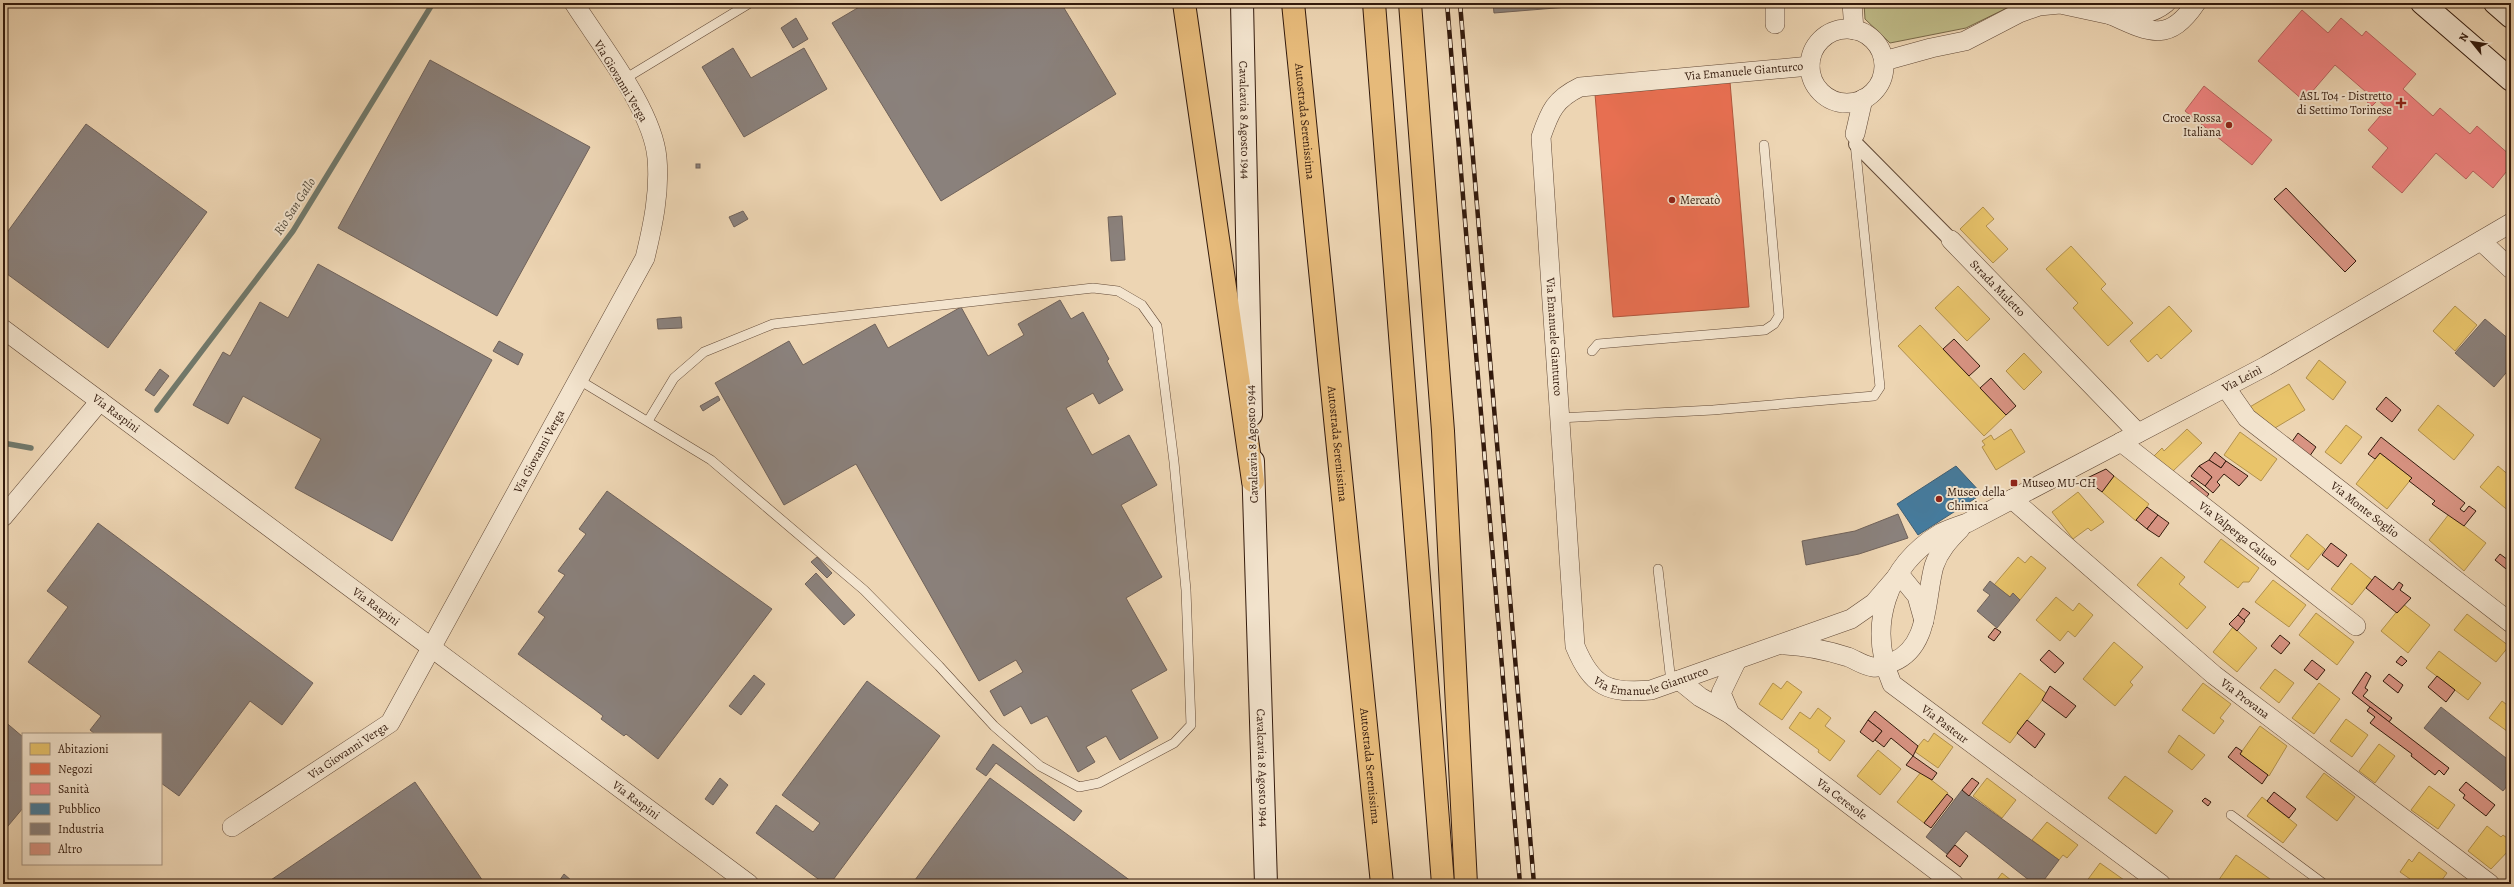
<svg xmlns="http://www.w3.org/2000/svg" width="2514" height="887" font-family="Alegreya,serif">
<rect width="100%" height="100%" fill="#edd5b3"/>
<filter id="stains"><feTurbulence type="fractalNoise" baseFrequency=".005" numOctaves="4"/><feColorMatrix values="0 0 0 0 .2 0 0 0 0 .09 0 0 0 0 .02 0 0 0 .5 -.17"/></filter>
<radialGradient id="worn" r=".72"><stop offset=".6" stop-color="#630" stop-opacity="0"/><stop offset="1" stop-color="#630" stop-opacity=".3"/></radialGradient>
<polygon fill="#bfbb88" stroke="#796a4a" points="1864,3 2146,3 2145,6 2011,6 1966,28 1890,43 1865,19"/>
<g fill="#e9c46a" stroke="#b2914e">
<polygon points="1983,207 1994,219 1986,226 2008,249 1993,263 1960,229"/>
<polygon points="2071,246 2106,284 2101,289 2133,323 2108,346 2073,308 2078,303 2046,269"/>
<polygon points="1958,286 1990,319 1967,341 1935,308"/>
<polygon points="2169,306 2192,331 2161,359 2157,354 2148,362 2130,341"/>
<polygon points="2455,306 2477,325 2455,351 2433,331"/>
<polygon points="1920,325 2006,415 1984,436 1898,346"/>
<polygon points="2024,353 2042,372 2024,390 2006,371"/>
<polygon points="2319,360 2346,382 2333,400 2306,378"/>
<polygon points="2289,384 2305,410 2270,431 2248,408"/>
<polygon points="2438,405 2474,435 2454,460 2418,430"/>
<polygon points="2346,425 2362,437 2341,464 2325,452"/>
<polygon points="2011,429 2025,452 1996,470 1982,447 1985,445 1982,441 1991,435 1994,440"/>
<polygon points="2187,429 2202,443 2171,473 2154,456 2162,448 2164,451"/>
<polygon points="2240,432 2277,459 2261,481 2224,455"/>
<polygon points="2380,453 2412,478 2387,509 2356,484"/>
<polygon points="2498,466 2511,477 2511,513 2480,487"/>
<polygon points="2114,476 2149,504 2136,521 2102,492"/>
<polygon points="2078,492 2104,522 2091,531 2088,528 2073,539 2052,512"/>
<polygon points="2449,514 2486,543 2464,571 2429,540"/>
<polygon points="2307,534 2325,549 2308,570 2290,556"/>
<polygon points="2221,539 2259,568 2249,582 2243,582 2238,588 2204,562"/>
<polygon points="2031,556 2046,568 2020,600 2013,593 2010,597 1994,585 2018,557 2025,563"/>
<polygon points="2161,557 2185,577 2179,584 2206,607 2187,629 2137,585"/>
<polygon points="2351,563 2372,580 2352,605 2331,589"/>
<polygon points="2273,580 2306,605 2289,627 2255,602"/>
<polygon points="2056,597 2073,611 2079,603 2093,615 2075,637 2068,631 2060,641 2036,620"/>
<polygon points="2403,604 2430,625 2408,653 2381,631"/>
<polygon points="2316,613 2354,642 2337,665 2299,635"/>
<polygon points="2467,614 2509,646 2496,662 2454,630"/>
<polygon points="2233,627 2257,648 2237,672 2213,652"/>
<polygon points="2114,642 2143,667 2130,682 2133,685 2115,706 2083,679"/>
<polygon points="2439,651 2481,683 2468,700 2426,668"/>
<polygon points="2275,669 2294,683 2279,703 2260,688"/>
<polygon points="2020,673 2047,694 2010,743 1982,723"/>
<polygon points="1787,681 1802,692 1782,720 1759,704 1773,683 1781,689"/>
<polygon points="2203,683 2231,704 2220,718 2224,721 2214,734 2182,710"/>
<polygon points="2319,683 2340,699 2314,734 2292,718"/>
<polygon points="2502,701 2511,708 2511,734 2489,718"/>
<polygon points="1818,708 1831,718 1825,726 1845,741 1830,761 1818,752 1819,750 1789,728 1800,712 1810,719"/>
<polygon points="2346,719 2368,735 2352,757 2330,741"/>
<polygon points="2260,726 2287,746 2269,776 2240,754"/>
<polygon points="1934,733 1953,747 1938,768 1914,751 1924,739 1928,742"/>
<polygon points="2179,735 2205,755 2192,770 2168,752"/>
<polygon points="2379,744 2395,756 2375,783 2359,771"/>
<polygon points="1878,750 1901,769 1880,795 1857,776"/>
<polygon points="1921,772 1948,793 1924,823 1897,802"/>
<polygon points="2324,773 2355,797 2337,821 2306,797"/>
<polygon points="2125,776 2173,811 2156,834 2108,798"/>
<polygon points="1987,778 2016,800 2002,818 1973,796"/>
<polygon points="2429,786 2455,805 2438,829 2411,810"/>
<polygon points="2262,797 2297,825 2283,843 2247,816"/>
<polygon points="2047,822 2078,845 2067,858 2063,855 2059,860 2032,840"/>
<polygon points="2487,826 2501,837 2503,835 2511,841 2511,848 2491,869 2468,851"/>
<polygon points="2419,852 2447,873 2439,884 2407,882 2410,879 2400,872 2409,859 2412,862"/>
<polygon points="2236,855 2277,884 2216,884"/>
<polygon points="2100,863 2124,880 2121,884 2089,884 2086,882"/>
<polygon points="2002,873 2016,884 1994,884"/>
</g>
<polygon fill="#e76f51" stroke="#b1563c" points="1730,82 1749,307 1613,317 1595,94"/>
<g fill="#f28482" stroke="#b9645f">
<polygon points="2302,10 2328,33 2341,18 2362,36 2366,31 2416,74 2403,89 2433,116 2440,108 2470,134 2477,126 2511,156 2511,166 2493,188 2473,171 2466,179 2436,153 2402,193 2372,167 2388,148 2368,130 2387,108 2378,100 2372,106 2361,97 2366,92 2335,65 2304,101 2258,61"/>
<polygon points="2204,86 2272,140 2252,165 2185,111"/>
</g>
<polygon fill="#457b9d" stroke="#405e72" points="1956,466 1982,494 1918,535 1897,504"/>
<g fill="#8a817c" stroke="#70625a">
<polygon points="866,3 1061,3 1116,94 941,201 832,23"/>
<polygon points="1493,3 1617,3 1494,13"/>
<polygon points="796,18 808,39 793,48 781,28"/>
<polygon points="733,48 751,78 804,48 827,89 744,137 702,67"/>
<polygon points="430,60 590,147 497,316 338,228"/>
<polygon points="86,124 207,212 108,348 3,271 3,238"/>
<rect x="696" y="164" width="4" height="4"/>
<polygon points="743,211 748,219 734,227 729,217"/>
<polygon points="1122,216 1125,260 1111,261 1108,217"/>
<polygon points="318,264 492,360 392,541 295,488 321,439 243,396 228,424 193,405 223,352 230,356 260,302 288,318"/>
<polygon points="1060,300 1071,319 1083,312 1109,359 1107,361 1123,390 1099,404 1093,393 1066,408 1092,455 1129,435 1157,485 1121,505 1162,577 1126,598 1167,670 1131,690 1158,738 1120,760 1106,736 1086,747 1095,762 1078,772 1047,716 1031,724 1021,706 1004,716 990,691 1023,672 1016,660 979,681 856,464 784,505 715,383 789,341 803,365 875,324 888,348 961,307 988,356 1024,335 1018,324"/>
<polygon points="681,317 682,328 658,329 657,319"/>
<polygon points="2485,319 2511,341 2511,367 2494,387 2455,353"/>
<polygon points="499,341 523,354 518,365 493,351"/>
<polygon points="160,369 169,376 154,396 145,390"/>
<polygon points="718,396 720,400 703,411 700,406"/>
<polygon points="607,491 772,609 658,759 626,734 624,736 601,719 603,716 594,709 518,654 545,617 538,612 565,575 558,571 586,534 579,529"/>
<polygon points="1898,514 1908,538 1859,554 1806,565 1802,541 1855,531"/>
<polygon points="98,523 313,683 282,725 250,701 179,796 161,783 161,734 95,734 90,730 101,716 28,662 68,607 47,591"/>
<polygon points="817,557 832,573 827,578 811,562"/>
<polygon points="816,573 855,615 844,625 805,584"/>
<polygon points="1990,581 2010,597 2013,593 2020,600 1997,628 1977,611 1990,595 1983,590"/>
<polygon points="754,675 765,684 741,715 729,706"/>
<polygon points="867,681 940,736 830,884 825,884 756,833 776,805 813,832 820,823 782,795"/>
<polygon points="2441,707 2511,762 2511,781 2503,791 2424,728"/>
<polygon points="3,720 23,737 23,808 3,832"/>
<polygon points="993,744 1082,811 1074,821 996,763 986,776 976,769"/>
<polygon points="720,778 728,785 713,805 705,799"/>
<polygon points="990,778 1135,884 912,884"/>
<polygon points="415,782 485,884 265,884"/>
<polygon points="1962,790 2059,860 2041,884 2034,884 1966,831 1947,854 1926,837"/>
<polygon points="564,874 572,881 570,884 557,884"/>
</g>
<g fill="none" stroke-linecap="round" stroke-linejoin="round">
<g stroke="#70796c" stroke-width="5.5">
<polyline points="157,410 293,231 433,3"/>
<polyline points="3,443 31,448"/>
</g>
</g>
<g fill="#d89382" stroke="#331a0c">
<polygon points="2286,188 2356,261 2345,272 2274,199"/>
<polygon points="1954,339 1980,366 1969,376 1943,349"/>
<polygon points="1991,378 2016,406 2006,415 1980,388"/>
<polygon points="2386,397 2401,410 2392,422 2376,409"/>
<polygon points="2298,433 2316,447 2307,460 2289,446"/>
<polygon points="2381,437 2465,503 2460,509 2464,512 2469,506 2476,511 2464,526 2432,504 2435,501 2409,481 2412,478 2380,453 2375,459 2368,454"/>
<polygon points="2215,452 2226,461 2221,468 2209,460"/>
<polygon points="2209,460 2221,468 2226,461 2248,476 2239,486 2224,474 2217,482 2220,485 2213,493 2205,486 2212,477 2199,466"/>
<polygon points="2199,466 2212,477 2205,486 2191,476"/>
<polygon points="2106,469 2114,476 2102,492 2085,479"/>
<polygon points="2192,480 2209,494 2204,500 2186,487"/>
<polygon points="2147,507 2158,515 2147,529 2136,520"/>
<polygon points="2158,515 2169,523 2159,537 2147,529"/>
<polygon points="2331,543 2347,555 2338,567 2322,555"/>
<polygon points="2500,554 2508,560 2511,557 2511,573 2495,560"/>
<polygon points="2375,576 2393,590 2399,582 2403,585 2400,590 2411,598 2397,613 2366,588"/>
<polygon points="2243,608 2250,613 2244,620 2238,615"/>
<polygon points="2238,615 2245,621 2237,631 2229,624"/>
<polygon points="1995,628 2001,632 1994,641 1988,637"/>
<polygon points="2280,635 2290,643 2281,654 2271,646"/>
<polygon points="2049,650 2064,663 2055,673 2040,660"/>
<polygon points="2401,656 2407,661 2402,666 2396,662"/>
<polygon points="2312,660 2325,670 2317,680 2304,670"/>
<polygon points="2366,672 2371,676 2365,688 2368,690 2363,696 2392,718 2389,722 2352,693"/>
<polygon points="2389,674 2403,685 2398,693 2383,681"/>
<polygon points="2437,676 2455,690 2446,702 2428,687"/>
<polygon points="2050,686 2076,706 2066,718 2042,700"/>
<polygon points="2370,707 2449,768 2444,775 2439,770 2435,775 2411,756 2412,754 2370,723 2375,717 2367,711"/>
<polygon points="1875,711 1918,746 1913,756 1891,738 1884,747 1875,740 1882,731 1868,720"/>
<polygon points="1868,720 1882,731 1873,742 1860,732"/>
<polygon points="2027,720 2045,734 2035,748 2017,733"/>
<polygon points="2236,747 2242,751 2240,754 2268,775 2262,784 2228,757"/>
<polygon points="1913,756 1937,773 1932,780 1906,765"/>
<polygon points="1972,778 1979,783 1969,796 1962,790"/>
<polygon points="2466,782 2495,805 2486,816 2463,798 2465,795 2459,790"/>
<polygon points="2274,792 2296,809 2289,818 2267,801"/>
<polygon points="1947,794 1953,799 1931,828 1924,823"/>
<polygon points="2205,798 2211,802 2208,806 2202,801"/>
<polygon points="1955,845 1968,856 1960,867 1946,856"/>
</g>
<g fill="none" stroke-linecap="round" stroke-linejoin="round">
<g stroke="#624936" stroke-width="10">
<g id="service">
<polyline points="623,80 750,3"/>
<polyline points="1592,351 1598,344 1765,330 1774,324 1779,316 1764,145"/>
<polyline points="579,380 711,460 864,590 939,666 994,726 1040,766 1079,787 1099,783 1174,743 1191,725 1186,590 1174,462 1157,326 1142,305 1118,291 1093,288 773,324 704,352 674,378 648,421"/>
<polyline points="1559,418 1713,410 1874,396 1880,387 1855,143"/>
<polyline points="1658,569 1671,682"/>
<polyline points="2231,815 2324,884"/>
</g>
</g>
<g stroke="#624936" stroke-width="16">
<polyline id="pedestrian" points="1856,144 1951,240"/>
</g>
<g stroke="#624936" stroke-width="20">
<g id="minor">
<polyline points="1852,3 1854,30"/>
<path d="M2166 3C2149 17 2132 15 2111 15 2150 33 2169 43 2196 3"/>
<polyline points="1775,24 1775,3"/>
<circle cx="1847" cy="66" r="37"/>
<polyline points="1884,61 1931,48 1965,41 2019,13 2039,6 2060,4 2111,15"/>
<path id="s1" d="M1810 66 1580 87C1555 99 1550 111 1541 137L1575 646C1592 687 1608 694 1651 690L1851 619 1874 603 1899 574 1917 596 1924 621"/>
<polyline points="1855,134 1863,99"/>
<path id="s2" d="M1951 240 2138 433"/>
<polyline points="2481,241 2511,269"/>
<path id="s3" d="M3 329 749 884"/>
<path id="s4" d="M2226 388 2247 418 2511 623"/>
<path id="s5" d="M2121 442 2356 626"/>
<path id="s6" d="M2012 499 2214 675 2490 884"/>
<polyline points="3,517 100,401"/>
<path d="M1785 645C1808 646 1826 650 1848 657 1856 660 1864 666 1873 667 1880 668 1887 665 1893 662 1930 647 1925 598 1934 566 1939 551 1949 540 1960 529"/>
<path id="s7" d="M1679 680 1700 697 1730 714 1954 884"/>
<polyline points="1730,714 1721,693 1737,660"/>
<path id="s8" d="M232 827 390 723 645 258C653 225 660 192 657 158 653 110 600 44 574 3"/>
<path id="s9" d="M2161 884 1892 684C1867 626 1886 566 1941 533 1949 529 1958 526 1967 523L2266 366 2511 223"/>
</g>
</g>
<g stroke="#331a0c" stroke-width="24">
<g id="secondary">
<path id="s10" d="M1242 3 1251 415"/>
<polyline points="2422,3 2511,80"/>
<polyline points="2495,3 2511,17"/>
<path id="s11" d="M1253 461 1266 884"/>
</g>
</g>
<g stroke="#331a0c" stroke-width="24">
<g id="motorway">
<polyline points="1184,3 1253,481"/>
<path id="s12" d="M1293 3 1382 884"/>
<polyline points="1374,3 1443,884"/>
<polyline points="1410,3 1443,431 1466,884"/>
</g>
</g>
<use href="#service" stroke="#f3e4ce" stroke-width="9"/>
<use href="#pedestrian" stroke="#f3e4ce" stroke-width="14"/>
<use href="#minor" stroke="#f3e4ce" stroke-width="19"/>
<use href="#secondary" stroke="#f3e4ce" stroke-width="22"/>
<use href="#motorway" stroke="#e6ba7a" stroke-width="22"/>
<g stroke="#331a0c" stroke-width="4.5">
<g id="rail">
<polyline points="1447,3 1520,884"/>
<polyline points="1460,3 1534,884"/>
</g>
</g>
<use href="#rail" stroke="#f3e4ce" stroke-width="3" stroke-dasharray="9" stroke-linecap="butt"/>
</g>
<g fill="#8f2418" stroke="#f3e4ce" stroke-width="1.5">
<path d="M2399 97h4v4h4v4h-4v4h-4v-4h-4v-4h4z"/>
<circle cx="2229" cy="125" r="4"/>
<circle cx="1672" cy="200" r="4"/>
<rect x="2010" y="479" width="8" height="8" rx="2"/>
<circle cx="1939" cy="499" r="4"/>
</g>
<g text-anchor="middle" stroke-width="4" stroke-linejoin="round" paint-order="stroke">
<g font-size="12" fill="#331a0c" stroke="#f3e4ce">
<text transform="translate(1744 71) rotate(-5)" y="4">Via Emanuele Gianturco</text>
<text transform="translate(621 81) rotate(59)" y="4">Via Giovanni Verga</text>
<text dy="4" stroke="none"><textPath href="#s10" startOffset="117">Cavalcavia 8 Agosto 1944</textPath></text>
<text dy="4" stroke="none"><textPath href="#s12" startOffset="119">Autostrada Serenissima</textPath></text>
<text dy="4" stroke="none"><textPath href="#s2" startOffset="67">Strada Muletto</textPath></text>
<text dy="4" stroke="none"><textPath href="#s1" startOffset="497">Via Emanuele Gianturco</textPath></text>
<text dy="4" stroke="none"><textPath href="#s9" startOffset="848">Via Leinì</textPath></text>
<text dy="4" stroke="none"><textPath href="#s3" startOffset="141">Via Raspini</textPath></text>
<text transform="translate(1252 444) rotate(-92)" y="4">Cavalcavia 8 Agosto 1944</text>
<text dy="4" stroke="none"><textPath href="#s12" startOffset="443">Autostrada Serenissima</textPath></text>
<text dy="4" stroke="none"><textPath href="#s8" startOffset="499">Via Giovanni Verga</textPath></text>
<text dy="4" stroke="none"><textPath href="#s4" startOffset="186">Via Monte Soglio</textPath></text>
<text dy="4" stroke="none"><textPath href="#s5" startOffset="149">Via Valperga Caluso</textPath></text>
<text dy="4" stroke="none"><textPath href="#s3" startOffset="465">Via Raspini</textPath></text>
<text dy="4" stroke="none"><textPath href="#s1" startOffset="905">Via Emanuele Gianturco</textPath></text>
<text dy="4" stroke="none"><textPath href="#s6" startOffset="307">Via Provana</textPath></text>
<text transform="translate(1945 724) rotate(37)" y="4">Via Pasteur</text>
<text dy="4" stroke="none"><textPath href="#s8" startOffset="139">Via Giovanni Verga</textPath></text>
<text dy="4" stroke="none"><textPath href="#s12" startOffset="767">Autostrada Serenissima</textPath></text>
<text dy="4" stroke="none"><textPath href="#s11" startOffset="307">Cavalcavia 8 Agosto 1944</textPath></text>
<text dy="4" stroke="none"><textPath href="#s7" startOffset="202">Via Ceresole</textPath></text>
<text dy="4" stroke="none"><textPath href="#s3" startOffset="789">Via Raspini</textPath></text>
</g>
<g font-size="12" fill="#331a0c" stroke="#f3e4ce" text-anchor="start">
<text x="2392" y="100" text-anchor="end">ASL To4 - Distretto<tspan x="2392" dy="14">di Settimo Torinese</tspan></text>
<text x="2221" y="122" text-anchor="end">Croce Rossa<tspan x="2221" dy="14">Italiana</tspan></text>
<text x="1680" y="204">Mercatò</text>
<text x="2022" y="487">Museo MU-CH</text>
<text x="1947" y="496">Museo della<tspan x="1947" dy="14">Chimica</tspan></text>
</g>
<g font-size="13" font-style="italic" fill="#524a3c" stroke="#f3e4ce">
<text transform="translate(294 206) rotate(-57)" y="5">Rio San Gallo</text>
</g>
</g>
<rect width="2514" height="887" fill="none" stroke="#edd5b3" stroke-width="16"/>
<rect x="4" y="4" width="2506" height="879" fill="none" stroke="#331a0c" stroke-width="2"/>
<rect x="8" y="8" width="2498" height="871" fill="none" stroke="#331a0c"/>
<rect x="22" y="733" width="140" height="132" fill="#f3e4ce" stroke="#a69380"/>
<rect x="30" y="743" width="20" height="12" fill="#e9c46a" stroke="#a69380"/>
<text x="58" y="753" font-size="12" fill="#331a0c">Abitazioni</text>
<rect x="30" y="763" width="20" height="12" fill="#e76f51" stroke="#a69380"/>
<text x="58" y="773" font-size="12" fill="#331a0c">Negozi</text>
<rect x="30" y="783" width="20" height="12" fill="#f28482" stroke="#a69380"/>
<text x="58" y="793" font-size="12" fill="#331a0c">Sanità</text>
<rect x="30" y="803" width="20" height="12" fill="#457b9d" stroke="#a69380"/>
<text x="58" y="813" font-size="12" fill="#331a0c">Pubblico</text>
<rect x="30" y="823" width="20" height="12" fill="#8a817c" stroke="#a69380"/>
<text x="58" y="833" font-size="12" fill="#331a0c">Industria</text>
<rect x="30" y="843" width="20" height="12" fill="#d89382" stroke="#a69380"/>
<text x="58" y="853" font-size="12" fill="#331a0c">Altro</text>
<g transform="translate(2472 42) rotate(300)" stroke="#f3e4ce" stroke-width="3" paint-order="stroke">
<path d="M0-3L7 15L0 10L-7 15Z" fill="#331a0c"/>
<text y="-6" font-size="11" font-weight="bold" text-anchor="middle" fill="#331a0c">N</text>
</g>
<rect width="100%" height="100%" filter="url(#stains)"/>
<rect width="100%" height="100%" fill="url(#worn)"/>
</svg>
